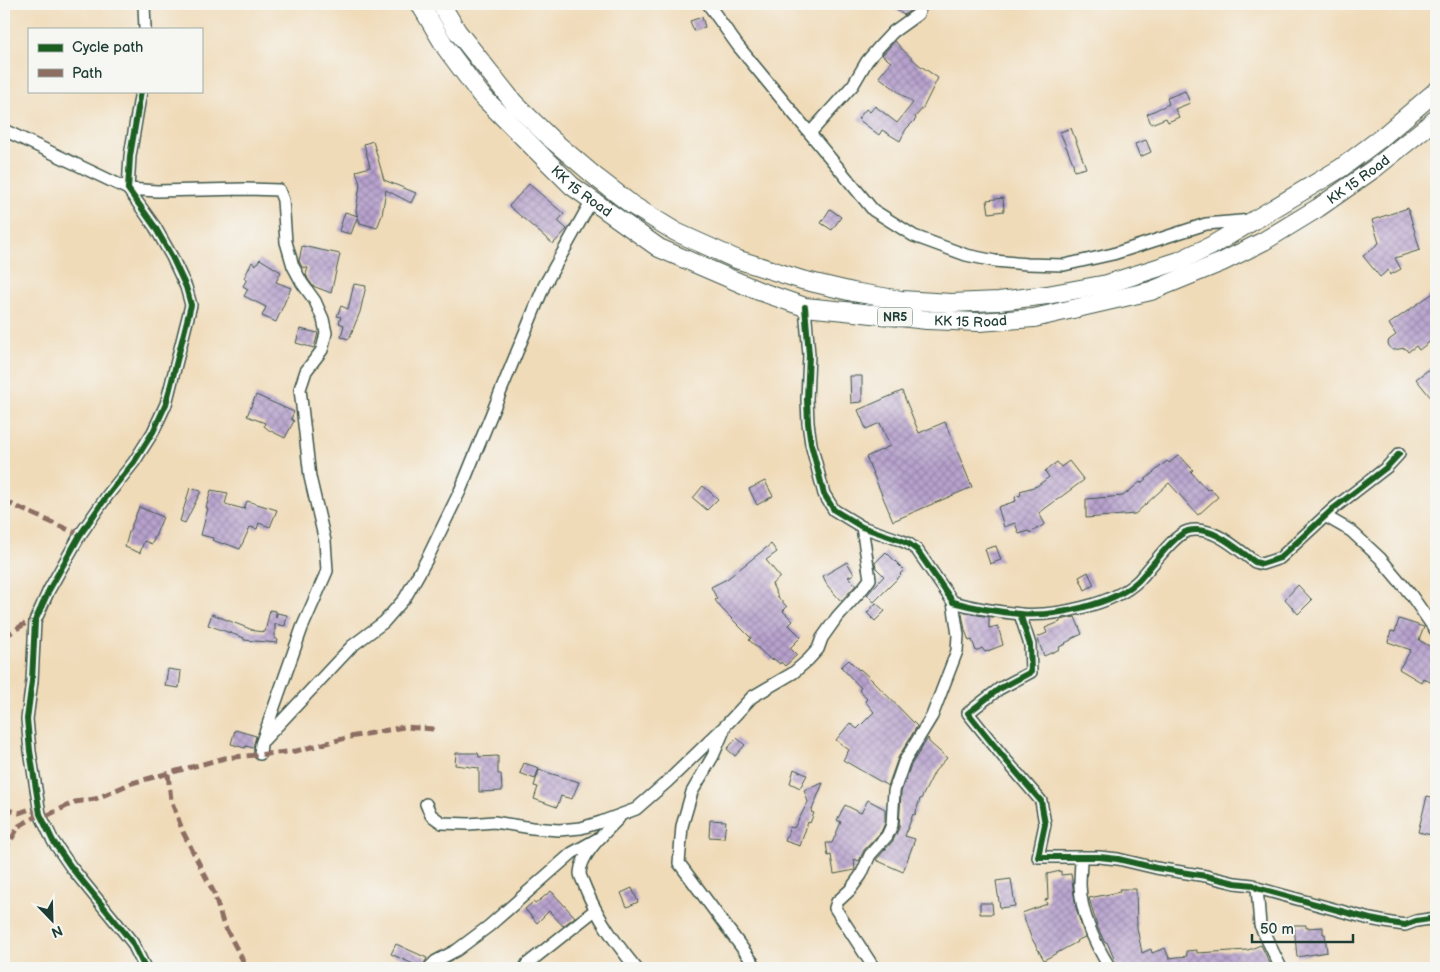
<svg xmlns="http://www.w3.org/2000/svg" width="1440" height="972" font-family="'Balsamiq Sans',sans-serif">
<defs>
<pattern id="building-cross-hatch" width="8" height="8" patternUnits="userSpaceOnUse" patternTransform="scale(1.25)"><rect width="8" height="8" fill="#b7a1cd"/><path d="M0 0l8 8M0 8l8-8" fill="none" stroke="#9484a7"/></pattern>
</defs>
<rect width="100%" height="100%" fill="#f6f6f2"/>
<filter id="ink" filterUnits="userSpaceOnUse"><feTurbulence type="fractalNoise" baseFrequency=".02" numOctaves="2"/><feDisplacementMap in="SourceGraphic" scale="10" xChannelSelector="R" yChannelSelector="G"/><feConvolveMatrix kernelMatrix="1 2 1 2 8 2 1 2 1" color-interpolation-filters="sRGB"/></filter>
<filter id="wash" filterUnits="userSpaceOnUse"><feTurbulence type="fractalNoise" baseFrequency=".0096" numOctaves="4" result="noise"/><feDisplacementMap in="SourceGraphic" scale="20" xChannelSelector="R" yChannelSelector="G"/><feGaussianBlur stdDeviation="1.12" result="paint"/><feColorMatrix in="noise" values="0 0 0 0 0 0 0 0 0 0 0 0 0 0 0 0 0 1.4 0 .05"/><feComposite in="paint" operator="in"/></filter>
<g filter="url(#wash)">
<rect width="100%" height="100%" fill="#f0dbb9"/>
<g id="blocks">
<g fill="url(#building-cross-hatch)">
<polygon points="887,4 914,4 912,9 904,15"/>
<polygon points="702,17 705,27 694,31 690,21"/>
<polygon points="895,41 902,49 918,64 938,78 923,108 915,117 916,119 906,129 900,141 882,130 879,135 858,119 866,109 870,112 875,106 897,123 913,103 879,77 891,62 882,55"/>
<polygon points="1185,91 1190,103 1175,109 1179,117 1168,122 1166,118 1151,124 1147,114 1169,104 1167,98"/>
<polygon points="1071,128 1086,168 1074,171 1073,163 1060,132"/>
<polygon points="1146,140 1151,152 1140,157 1135,144"/>
<polygon points="373,141 384,180 416,193 411,203 386,190 382,215 377,228 360,223 356,211 360,184 356,171 370,167 364,144"/>
<polygon points="529,184 564,214 558,221 567,229 553,244 509,206"/>
<polygon points="1003,198 1004,211 989,213 987,200"/>
<polygon points="1408,208 1420,250 1395,258 1401,269 1390,275 1388,270 1380,277 1363,256 1379,243 1372,220"/>
<polygon points="830,209 841,217 832,230 821,223"/>
<polygon points="345,212 358,216 351,234 339,231"/>
<polygon points="302,246 340,254 331,293 313,286 308,279 306,274 308,268 302,267 299,261"/>
<polygon points="260,259 281,272 276,282 291,288 276,322 262,316 266,307 244,296 248,289 243,286 247,279 244,278 252,262 256,265"/>
<polygon points="354,284 366,286 360,312 349,339 341,337 344,325 339,323 341,317 337,316 341,306 348,309"/>
<polygon points="1436,291 1436,337 1419,350 1416,346 1408,352 1405,348 1393,350 1390,348 1388,343 1389,340 1396,335 1389,324"/>
<polygon points="300,329 318,333 314,348 296,343"/>
<polygon points="1436,364 1436,404 1416,379"/>
<polygon points="850,376 862,376 862,402 851,403"/>
<polygon points="902,391 919,433 945,422 972,487 893,521 866,457 890,446 880,423 866,429 858,410"/>
<polygon points="256,395 294,412 291,419 294,421 285,438 269,430 264,426 265,423 247,416"/>
<polygon points="1179,455 1193,470 1191,472 1207,490 1210,488 1218,497 1198,515 1169,483 1135,514 1086,518 1086,499 1123,496 1140,482 1141,483 1167,461 1169,463"/>
<polygon points="1069,461 1084,480 1039,513 1045,524 1030,533 1029,531 1019,534 1015,523 1004,527 998,507 1016,501 1015,497 1021,495 1020,491 1037,486 1049,477 1045,471 1057,462 1061,467"/>
<polygon points="765,481 773,496 757,505 749,489"/>
<polygon points="703,486 718,499 707,510 693,498"/>
<polygon points="190,488 201,491 185,523 180,521"/>
<polygon points="211,490 228,493 225,504 244,509 247,501 277,510 270,527 259,523 257,529 250,527 240,549 224,543 223,544 212,540 213,538 201,535 208,508 206,508"/>
<polygon points="139,507 163,517 152,544 144,541 140,553 125,547 129,532"/>
<polygon points="771,544 777,552 766,560 780,577 772,584 778,597 787,607 783,611 793,621 789,625 801,637 790,648 797,655 785,666 781,662 780,664 774,659 771,660 749,640 751,638 721,608 715,600 717,599 711,587 727,579"/>
<polygon points="996,546 1001,560 990,564 985,549"/>
<polygon points="886,552 904,570 900,574 901,575 874,602 867,595 884,576 876,568 875,563"/>
<polygon points="847,562 854,574 848,577 856,585 841,601 827,585 823,576"/>
<polygon points="1088,572 1094,585 1085,590 1079,577"/>
<polygon points="1298,585 1312,600 1298,614 1285,599"/>
<polygon points="876,603 885,611 875,621 867,613"/>
<polygon points="270,610 276,611 276,618 277,613 287,615 285,626 275,624 275,638 278,640 277,643 244,640 244,638 208,625 212,614 255,631 265,632"/>
<polygon points="966,613 989,617 989,628 998,626 1003,645 985,652 982,648 976,651 972,640 969,641 965,630 962,614"/>
<polygon points="1075,617 1082,634 1071,639 1071,640 1065,643 1066,644 1059,647 1060,649 1044,656 1037,637 1047,633 1045,628 1060,622 1060,620"/>
<polygon points="1399,619 1424,627 1419,640 1436,650 1436,676 1432,683 1423,678 1421,682 1399,669 1411,650 1388,642 1391,631 1395,632"/>
<polygon points="849,660 859,670 860,669 870,678 917,726 898,758 888,786 843,760 849,750 836,740 850,723 857,729 874,712 865,701 867,699 859,690 861,688 841,667"/>
<polygon points="168,669 181,671 179,688 165,686"/>
<polygon points="235,730 256,736 253,748 246,746 245,748 231,744"/>
<polygon points="737,738 745,745 735,756 727,749"/>
<polygon points="928,738 929,742 947,758 935,771 921,799 920,799 915,815 913,814 905,836 915,839 903,872 876,860 893,841 899,828 901,792 911,765"/>
<polygon points="456,753 478,753 479,757 498,756 498,774 501,774 502,791 479,792 479,768 455,765"/>
<polygon points="524,763 539,768 535,779 520,773"/>
<polygon points="794,769 807,775 800,788 790,783"/>
<polygon points="539,770 579,782 572,799 561,796 557,807 534,799 538,787 534,786"/>
<polygon points="823,783 811,812 814,813 810,823 808,822 800,846 785,841 790,827 794,828 808,802 804,790"/>
<polygon points="1427,796 1436,798 1436,836 1418,832"/>
<polygon points="868,800 885,809 885,823 881,832 864,850 859,861 854,859 855,870 834,874 831,855 828,856 826,843 832,843 841,822 837,820 845,805 861,813"/>
<polygon points="710,820 726,821 724,838 709,837"/>
<polygon points="1061,871 1061,875 1071,874 1076,908 1085,937 1076,941 1077,942 1044,960 1031,937 1022,913 1047,904 1045,900 1048,899 1047,874"/>
<polygon points="1011,879 1015,906 1000,908 996,881"/>
<polygon points="632,888 638,902 627,907 621,893"/>
<polygon points="1119,889 1136,889 1137,928 1142,953 1151,949 1152,953 1165,948 1169,958 1187,956 1186,951 1197,950 1197,953 1248,950 1261,945 1272,968 1118,968 1107,942 1105,943 1097,926 1089,898 1120,892"/>
<polygon points="551,891 575,917 563,926 549,911 537,923 525,909 533,902 535,904"/>
<polygon points="980,903 992,903 993,914 980,914"/>
<polygon points="1294,925 1306,925 1306,928 1323,927 1323,934 1325,934 1327,952 1297,957"/>
<polygon points="396,944 427,958 422,968 391,954"/>
</g>
</g>
</g>
<g filter="url(#ink)">
<use href="#blocks" fill-opacity="0" stroke="#3e5548" stroke-width="1"/>
<g fill="none" stroke-linecap="round" stroke-linejoin="round">
<g stroke="#3e5548" stroke-width="14">
<g id="minor">
<polyline points="144,4 145,29"/>
<polyline points="708,4 738,46 873,210 914,236 966,255 995,261 1027,264 1064,265 1113,254 1206,224 1252,220"/>
<polyline points="141,91 130,156 128,189 155,227 172,257 186,287 191,305 166,404 153,432 134,462 107,496 80,535 49,590 35,621 32,681 27,719 30,751 40,814 53,841 71,867 132,942 145,968"/>
<polyline points="4,130 128,189 157,191 245,189 279,190 283,200 286,242 293,266 302,283 315,301 323,319 326,333 322,350 306,371 300,389 310,477 325,541 327,571 302,628 261,744 260,754"/>
<polyline points="810,133 853,85 867,61 879,47 893,32 918,14 922,4"/>
<path d="M805 307 809 355 807 399 808 423 811 444 824 494 834 510 862 527 900 540 909 544 917 550 953 602C971 607 1000 612 1020 614 1053 617 1113 605 1138 581 1150 569 1173 535 1188 531 1213 525 1237 549 1255 562L1262 564 1280 558 1334 508 1387 467 1399 454"/>
<polyline points="1325,516 1351,531 1380,558 1411,595 1436,631"/>
<polyline points="1020,614 1030,645 1031,672 999,689 968,713 1005,759 1041,801 1045,824 1038,857 1099,857 1118,859 1156,868 1206,876 1235,883 1253,885 1257,888 1370,919 1391,923 1405,925 1416,921 1436,918"/>
<polyline points="724,730 713,756 692,792 682,826 679,863 757,968"/>
<polyline points="264,740 352,646 384,622 405,598 427,559 460,491 544,286 592,200"/>
<polyline points="426,804 431,815 442,823 469,824 494,822 532,828 559,830 581,828 601,822 636,809 668,781 726,725 752,697 793,673 808,660 818,649 822,638 837,617 864,587 870,579 862,527"/>
<path d="M619 818C607 831 581 853 580 873 580 877 584 883 585 887 598 919 615 942 636 968"/>
<path d="M1081 857C1081 866 1080 876 1080 885 1081 914 1095 944 1110 968"/>
<polyline points="1257,888 1260,925 1281,968"/>
<polyline points="429,968 436,961 457,950 489,926 572,853 601,837"/>
<polyline points="525,968 527,964 595,910"/>
<polyline points="874,968 835,908 837,902 850,890 861,875 870,855 887,836 892,825 894,791 904,762 932,716 957,651 958,635 953,602"/>
</g>
</g>
<g stroke="#3e5548" stroke-width="20">
<g id="trunk">
<path id="s1" d="M420 4 446 48 481 95 572 186 659 248 759 291 805 307 845 311 927 320 979 322 1034 318 1151 291 1222 262 1264 241 1318 208 1375 168 1436 119"/>
<polyline points="441,4 457,31 514,103 550,138 597,178 632,205 676,232 736,259 802,280 853,292 901,300 951,303 999,301 1047,295 1107,284 1179,261 1211,246 1341,168 1381,138 1436,91"/>
</g>
</g>
<use href="#minor" stroke="#fff" stroke-width="11"/>
<use href="#trunk" stroke="#fff" stroke-width="18"/>
<g stroke="#8d6e63" stroke-width="5" stroke-dasharray="10 5" stroke-linecap="butt">
<polyline points="4,501 80,535"/>
<polyline points="4,637 26,623 35,621"/>
<polyline points="168,774 171,800 183,832 214,893 223,923 247,968"/>
<polyline points="4,809 19,813 30,809 40,814 48,815 75,802 95,799 132,783 225,758 296,751 350,737 404,727 433,729 437,731"/>
<polyline points="4,852 19,826 40,814"/>
</g>
<g stroke="#f6f6f2" stroke-width="9">
<g id="cycleway">
<polyline points="141,91 130,156 128,189 155,227 172,257 186,287 191,305 166,404 153,432 134,462 107,496 80,535 49,590 35,621 32,681 27,719 30,751 40,814 53,841 71,867 132,942 145,968"/>
<path d="M805 307 809 355 807 399 808 423 811 444 824 494 834 510 862 527 900 540 909 544 917 550 953 602C971 607 1000 612 1020 614 1053 617 1113 605 1138 581 1150 569 1173 535 1188 531 1213 525 1237 549 1255 562L1262 564 1280 558 1334 508 1387 467 1399 454"/>
<polyline points="1020,614 1030,645 1031,672 999,689 968,713 1005,759 1041,801 1045,824 1038,857 1099,857 1118,859 1156,868 1206,876 1235,883 1253,885 1257,888 1370,919 1391,923 1405,925 1416,921 1436,918"/>
</g>
</g>
<use href="#cycleway" stroke="#1b5e20" stroke-width="6"/>
</g>
</g>
<g text-anchor="middle" stroke-width="4" stroke-linejoin="round" paint-order="stroke">
<rect fill="#f6f6f2" stroke="#60746d" stroke-width="1" x="877.5" y="307.5" width="35" height="19" rx="4"/>
<g font-size="12" font-weight="bold" fill="#1f3d34">
<text x="895" y="321">NR5</text>
</g>
<g font-size="14" fill="#1f3d34" stroke="#f6f6f2">
<text dy="5" stroke="none"><textPath href="#s1" startOffset="1089">KK 15 Road</textPath></text>
<text dy="5" stroke="none"><textPath href="#s1" startOffset="249">KK 15 Road</textPath></text>
<text dy="5" stroke="none"><textPath href="#s1" startOffset="669">KK 15 Road</textPath></text>
</g>
</g>
<rect width="1440" height="972" fill="none" stroke="#f6f6f2" stroke-width="20"/>
<rect x="28" y="28" width="175" height="65" fill="#f6f6f2" stroke="#a0aca6"/>
<rect x="38" y="44" width="25" height="8" fill="#1b5e20" stroke="#a0aca6"/>
<text x="72" y="52" font-size="15" fill="#1f3d34">Cycle path</text>
<rect x="38" y="69" width="25" height="8" fill="#8d6e63" stroke="#a0aca6"/>
<text x="72" y="78" font-size="15" fill="#1f3d34">Path</text>
<g transform="translate(52 920) rotate(157)" stroke="#f6f6f2" stroke-width="4" paint-order="stroke">
<path d="M0-4L9 19L0 12L-9 19Z" fill="#1f3d34"/>
<text y="-8" font-size="14" font-weight="bold" text-anchor="middle" fill="#1f3d34">N</text>
</g>
<path d="M1252 934v8h101v-8" fill="none" stroke="#1f3d34" stroke-width="2.5"/>
<text x="1260" y="934" font-size="15" fill="#1f3d34" stroke="#f6f6f2" stroke-width="4" paint-order="stroke">50 m</text>
</svg>
